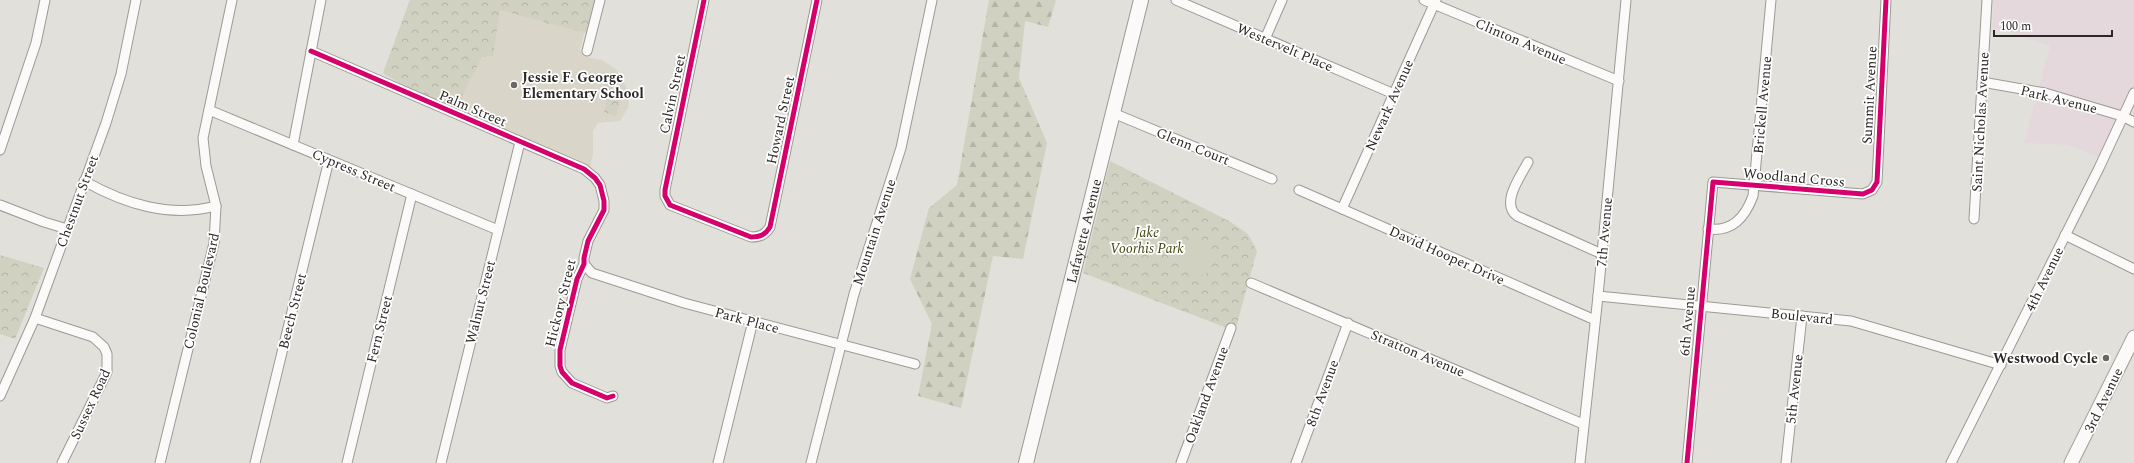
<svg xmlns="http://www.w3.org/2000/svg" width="2134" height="463" font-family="Spectral,serif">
<defs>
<pattern id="forest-firs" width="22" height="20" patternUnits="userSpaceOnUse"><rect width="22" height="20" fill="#d1d1c1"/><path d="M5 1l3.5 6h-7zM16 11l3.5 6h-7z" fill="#b4b3a6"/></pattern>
<pattern id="park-crowns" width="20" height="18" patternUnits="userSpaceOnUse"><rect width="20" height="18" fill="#d1d1c1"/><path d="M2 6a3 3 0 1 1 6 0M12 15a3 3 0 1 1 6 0" fill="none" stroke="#b4b3a6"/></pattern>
</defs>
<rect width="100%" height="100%" fill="#e2e0da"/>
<polygon fill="#e4d8dd" points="1993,0 2134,0 2134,114 2121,108 2098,157 2068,145 2024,143 2050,46 1993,27"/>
<polygon fill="#d9d5c9" points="410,0 591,0 580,51 586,57 602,60 616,69 628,90 629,99 628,108 620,121 598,123 593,131 593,155 589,172 459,116 383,73"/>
<polygon fill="url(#forest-firs)" points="989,0 1056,0 1048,27 1025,21 1019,78 1047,143 1023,259 993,256 961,408 918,396 932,324 910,279 929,208 957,185"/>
<g fill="url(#park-crowns)">
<polygon points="410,0 599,0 594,35 556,25 546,24 545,22 500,10 493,56 482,57 452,115 383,73"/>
<polygon points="604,71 613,76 614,87 621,98 616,116 604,112 608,94 599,76"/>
<polygon points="1110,161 1229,221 1248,234 1257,251 1235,331 1083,273"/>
<polygon points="0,255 44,268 15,339 0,334"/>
</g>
<polygon fill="#d1d1c1" points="1179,237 1215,254 1205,276 1168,259"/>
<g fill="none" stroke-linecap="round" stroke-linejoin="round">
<g stroke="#9b9a95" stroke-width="11">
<g id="minor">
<path d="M704 0 665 190V196L670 205 751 237C760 237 765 235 770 227L817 0"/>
<polyline points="1176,0 1394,94"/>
<polyline points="1424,0 1619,81"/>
<polyline points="1265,39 1282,0"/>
<polyline points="311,51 584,169 595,178 600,185 604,201 604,210 588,241 584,258 584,264 577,279 560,350 560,366 562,372 572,383 607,398 613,396"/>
<polyline points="587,51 600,0"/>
<polyline points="1982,82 2045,93 2122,116 2134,122"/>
<polyline points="209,110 498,230"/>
<polyline points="1113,113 1272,179"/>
<polyline points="293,145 321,0"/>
<polyline points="0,150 36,43 45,0"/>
<path d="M1528 162C1521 176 1500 203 1517 216L1602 254"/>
<path d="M84 181C125 204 169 218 216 206"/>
<polyline points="1299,190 1595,320"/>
<polyline points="0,205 44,222 67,229"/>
<polyline points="1342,209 1436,0"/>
<polyline points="1974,219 1987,0"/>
<path d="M1708 229C1733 232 1745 217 1753 196L1771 0"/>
<polyline points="2065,235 2134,269"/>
<polyline points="584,264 592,273 684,303 915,364"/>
<polyline points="1251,283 1583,424"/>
<polyline points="1598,296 1851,321 2001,365"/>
<polyline points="35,318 93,337 104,347 107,354 107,372 62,463"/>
<polyline points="0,396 35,318 106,123 121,74 136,0"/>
<polyline points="160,463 214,243 216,206 206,166 203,138 232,0"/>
<polyline points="255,463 329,160"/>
<polyline points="347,463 412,194"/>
<polyline points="441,463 520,142"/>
<polyline points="718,463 753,321"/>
<polyline points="811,463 854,294 901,148 932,0"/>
<polyline points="1181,463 1231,328"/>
<polyline points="1296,463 1348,323"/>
<polyline points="1580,463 1598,296 1626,0"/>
<polyline points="1687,463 1713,182 1863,194 1872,190 1877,182 1886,0"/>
<polyline points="1786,463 1802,316"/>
<polyline points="1951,463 2099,168 2134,93"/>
</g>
</g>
<g stroke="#9b9a95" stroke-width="15">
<polyline id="secondary" points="2071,463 2134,337"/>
</g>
<g stroke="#9b9a95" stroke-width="16">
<g id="primary">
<path id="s1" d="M1026 463 1141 0"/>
</g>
</g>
<use href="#minor" stroke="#fbfaf9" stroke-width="9"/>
<use href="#secondary" stroke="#fbfaf9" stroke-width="13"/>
<use href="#primary" stroke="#fbfaf9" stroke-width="14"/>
<g stroke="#fff" stroke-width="8">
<g id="cycleway">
<path d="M704 0 665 190V196L670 205 751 237C760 237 765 235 770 227L817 0"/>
<polyline points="311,51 584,169 595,178 600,185 604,201 604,210 588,241 584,258 584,264 577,279 560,350 560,366 562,372 572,383 607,398 613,396"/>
<polyline points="1687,463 1713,182 1863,194 1872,190 1877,182 1886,0"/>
</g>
</g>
<use href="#cycleway" stroke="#d6006c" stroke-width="5"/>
</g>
<g fill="#6a6864" stroke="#fff" stroke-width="1.5">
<circle cx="514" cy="85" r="4"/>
<circle cx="2106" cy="358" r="4"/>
</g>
<g text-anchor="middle" stroke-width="3.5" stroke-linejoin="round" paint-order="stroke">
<g font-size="14" fill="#2a2825" stroke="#fff">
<text transform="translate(1521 41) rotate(23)" y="5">Clinton Avenue</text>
<text transform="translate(1285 47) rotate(23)" y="5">Westervelt Place</text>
<text transform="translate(672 94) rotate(-78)" y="5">Calvin Street</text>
<text transform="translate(1869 95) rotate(-87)" y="5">Summit Avenue</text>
<text transform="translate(2059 99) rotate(14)" y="5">Park Avenue</text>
<text transform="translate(1389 105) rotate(-66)" y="5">Newark Avenue</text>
<text transform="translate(1762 105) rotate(-85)" y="5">Brickell Avenue</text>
<text transform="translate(473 108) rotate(23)" y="5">Palm Street</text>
<text transform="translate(780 120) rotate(-78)" y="5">Howard Street</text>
<text transform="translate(1980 122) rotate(-87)" y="5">Saint Nicholas Avenue</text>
<text transform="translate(1193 146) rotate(22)" y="5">Glenn Court</text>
<text transform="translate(354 170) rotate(23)" y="5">Cypress Street</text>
<text transform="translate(1794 177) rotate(5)" y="5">Woodland Cross</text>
<text transform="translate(77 201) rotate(-70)" y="5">Chestnut Street</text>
<text dy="5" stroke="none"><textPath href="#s1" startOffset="239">Lafayette Avenue</textPath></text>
<text transform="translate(874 232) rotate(-72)" y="5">Mountain Avenue</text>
<text transform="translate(1604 232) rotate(-85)" y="5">7th Avenue</text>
<text transform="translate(1447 255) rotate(24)" y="5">David Hooper Drive</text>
<text transform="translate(2044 279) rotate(-64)" y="5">4th Avenue</text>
<text transform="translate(201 291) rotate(-77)" y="5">Colonial Boulevard</text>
<text transform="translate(480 302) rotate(-76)" y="5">Walnut Street</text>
<text transform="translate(560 303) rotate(-76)" y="5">Hickory Street</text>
<text transform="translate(292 311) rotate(-76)" y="5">Beech Street</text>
<text transform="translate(1802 316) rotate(6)" y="5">Boulevard</text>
<text transform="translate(747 320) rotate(15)" y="5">Park Place</text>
<text transform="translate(1687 321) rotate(-85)" y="5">6th Avenue</text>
<text transform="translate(379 329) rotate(-76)" y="5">Fern Street</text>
<text transform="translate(1418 353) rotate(23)" y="5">Stratton Avenue</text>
<text transform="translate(1794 389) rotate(-84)" y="5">5th Avenue</text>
<text transform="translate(1322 393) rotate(-70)" y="5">8th Avenue</text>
<text transform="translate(1206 395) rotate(-70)" y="5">Oakland Avenue</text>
<text transform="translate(2103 400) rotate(-64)" y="5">3rd Avenue</text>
<text transform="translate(90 404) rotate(-65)" y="5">Sussex Road</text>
</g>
<g font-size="14" font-weight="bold" fill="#2a2825" stroke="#fff" text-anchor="start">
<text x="522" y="82">Jessie F. George<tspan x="522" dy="16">Elementary School</tspan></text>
<text x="2098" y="363" text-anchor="end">Westwood Cycle</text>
</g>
<g font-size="14" font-style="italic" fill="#44450f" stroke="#fff">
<text x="1147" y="237">Jake<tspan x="1147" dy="16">Voorhis Park</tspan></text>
</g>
</g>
<path d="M1994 30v6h118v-6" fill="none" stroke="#2a2825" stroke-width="2"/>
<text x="2000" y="30" font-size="12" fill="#2a2825" stroke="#ffffff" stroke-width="3" paint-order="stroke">100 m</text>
</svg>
